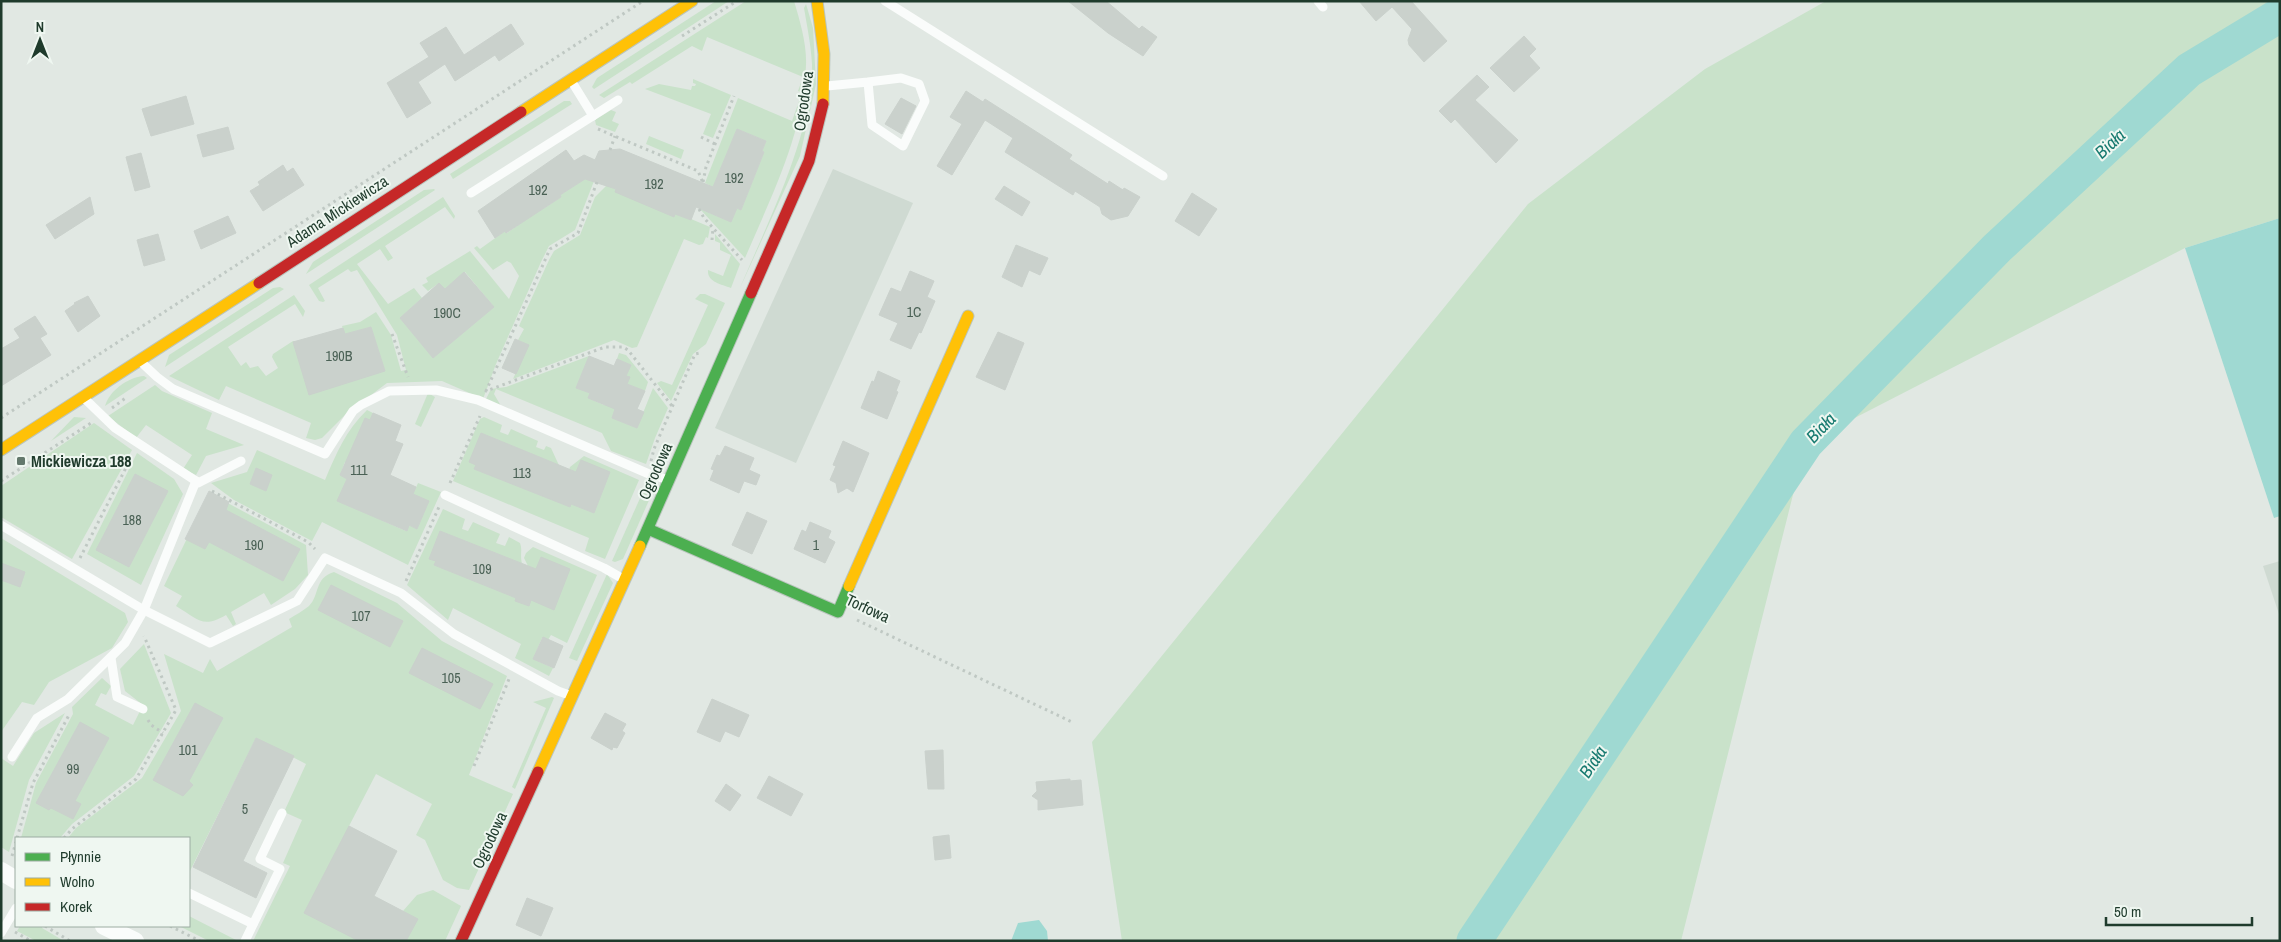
<svg xmlns="http://www.w3.org/2000/svg" width="2281" height="942" font-family="'Archivo Narrow',sans-serif">
<rect width="100%" height="100%" fill="#e1e8e3"/>
<g fill="#cfdad2">
<polygon points="833,169 913,203 796,463 715,428"/>
<polygon points="2280,561 2280,617 2263,566"/>
</g>
<g fill="#c9e2ca">
<polygon points="716,1 729,1 594,89 592,87 597,78"/>
<path d="M746 1H794C800 21 807 45 806 65 804 133 771 197 745 258L700 209 731 222 737 208 741 210 764 152 762 151 766 141 737 129 713 187 705 183 738 98 792 121 802 93 798 91 803 77 707 37 702 51 692 46 632 84 630 82 604 98 599 95Z"/>
<polygon points="1826,1 2280,1 2280,218 2185,248 1806,443 1681,941 1122,941 1092,742 1528,204 1705,69"/>
<path d="M806 4 813 28 816 84 800 156 740 288C767 223 813 135 812 64 811 45 807 26 804 8Z"/>
<polygon points="693,79 731,95 713,138 703,134 711,114 645,89 659,84 691,90 692,86 695,86 696,84 693,83"/>
<polygon points="564,101 570,101 572,104 453,179 450,174"/>
<polygon points="611,110 616,112 612,121 619,124 615,132 596,125 595,120"/>
<polygon points="649,136 684,150 681,159 646,144"/>
<polygon points="585,179 594,181 575,230 549,246 541,262 496,364 483,399 442,381 387,383 346,414 322,438 315,440 306,438 311,423 226,386 219,400 169,376 294,295 305,311 303,317 295,304 228,347 241,366 246,362 250,368 258,366 266,376 278,368 272,357 273,354 293,341 385,371 371,327 345,334 342,326 360,322 376,312 391,335 401,371 406,370 397,335 357,270 351,272 348,269 318,288 325,301 323,302 319,301 309,285 443,197 455,216 454,219 445,207 385,246 393,258 388,261 380,249 357,264 388,304 414,288 422,298 400,318 433,358 494,307 465,272 445,289 439,283 428,291 422,285 428,282 426,278 470,251 509,299 519,276 511,263 507,261 493,270 474,248 477,246 480,249 505,231 507,233 524,221 523,219 542,207 543,209 561,197 560,195"/>
<polygon points="607,185 674,217 675,214 691,220 691,219 710,227 708,238 706,237 703,244 699,245 684,239 637,347 632,348 614,340 513,379 528,345 518,340 524,329 519,326 549,260 554,251 580,235 595,197"/>
<polygon points="434,189 435,190 306,274 313,262 424,190"/>
<path d="M715 234 740 264 731 288C721 284 707 282 708 270L723 276 731 255 720 250V243L715 241Z"/>
<polygon points="280,287 284,289 165,367 169,355 273,288"/>
<polygon points="700,294 705,294 725,303 706,344 693,354 671,401 657,383 661,381 672,385 708,305 695,299"/>
<polygon points="619,353 626,355 648,382 645,391 627,384 629,377 626,376 631,365 617,359"/>
<polygon points="589,356 576,388 590,393 588,398 604,405 617,404 612,418 637,428 653,388 668,408 655,438 646,464 611,451 602,433 496,389 494,394 501,406 486,399 491,389 506,387"/>
<path d="M144 376 147 378 105 406C109 391 128 377 144 376Z"/>
<polygon points="155,385 162,391 212,413 206,429 244,445 206,456 196,475 183,469 192,455 146,425 136,438 108,416"/>
<polygon points="428,393 435,397 421,427 415,424"/>
<path d="M367 410 373 413 352 464 345 462 340 475 347 479 338 501 384 517 383 521 406 531 409 525 417 529 428 501 413 494 418 483 441 492 408 565 322 522 312 541 234 500 211 483 247 472 257 450 325 480C336 454 346 430 367 410Z"/>
<polygon points="74,417 86,418 51,441"/>
<polygon points="484,417 502,425 500,432 508,435 511,429 538,441 536,447 544,450 546,446 551,448 563,474 567,476 570,467 584,456 639,480 605,559 585,551 589,538 453,481 480,419"/>
<polygon points="94,423 132,450 72,559 1,517 1,486"/>
<polygon points="137,453 174,479 183,494 141,585 87,554"/>
<polygon points="649,478 654,489 623,559 615,562 612,561"/>
<path d="M209 493 306 545 308 575 295 589 271 605 264 593 231 612 236 624 233 626 226 615C202 629 198 619 176 606L182 596 164 586Z"/>
<path d="M443 509 465 519 462 529 468 531 473 522 500 534 496 543 505 546 509 537 520 543C523 551 519 556 523 567L528 566 524 558 526 553 533 547 597 575 567 643 551 635 548 640 542 638 533 659 553 668 549 676 515 658 521 644 453 608 448 620 407 585Z"/>
<polygon points="1,538 125,613 128,622 112,648 49,682 34,705 22,702 1,732"/>
<path d="M334 572 397 603 442 641 507 676 469 775 513 794 469 890 457 888 443 880 425 840 416 835 432 804 376 774 349 826 359 941H253L290 866 283 863 302 820 284 812 306 764 256 738 189 873V838H68L76 828 142 778 181 711 164 654 203 673 210 659 217 671 292 627 289 619C295 615 303 611 309 606 320 595 314 578 334 572Z"/>
<polygon points="607,574 613,583 577,661 569,658"/>
<polygon points="144,644 171,713 134,776 72,824 60,838 21,838 36,783 73,714 72,707 102,678 111,686 106,695 101,693 95,705 133,725 143,705 125,691 120,669"/>
<polygon points="552,697 554,698 515,789 512,787 546,708 533,702"/>
<polygon points="65,713 29,780 9,852 1,847 1,758 13,766 34,733"/>
<polygon points="433,890 461,906 445,941 406,941 417,919 403,911 417,895"/>
<polygon points="189,916 236,940 209,941 179,926 189,926"/>
<polygon points="20,926 42,926 42,928 64,941 36,941 17,931"/>
</g>
<g fill="#9fd9d2">
<polygon points="2280,218 2280,516 2274,518 2185,248"/>
<polygon points="1039,920 1047,931 1048,941 1011,941 1018,923"/>
</g>
<g fill="none" stroke-linecap="round" stroke-linejoin="round">
<polyline stroke="#9fd9d2" stroke-width="35" points="1474,941 1806,443 1997,248 2189,70 2280,15"/>
</g>
<g fill="#cad1cc" stroke="#cad1cc">
<polygon points="1068,1 1106,1 1139,29 1142,26 1157,37 1143,56 1108,33"/>
<polygon points="1359,1 1411,1 1447,41 1424,62 1409,45 1408,40 1412,29 1392,7 1376,21"/>
<polygon points="511,24 524,44 499,61 495,55 455,81 445,64 418,82 431,103 407,118 387,83 429,57 420,43 446,27 464,55"/>
<polygon points="1524,36 1536,49 1529,56 1540,68 1514,92 1490,68"/>
<polygon points="1477,75 1489,87 1475,100 1518,140 1496,163 1455,119 1451,123 1439,111"/>
<polygon points="966,91 983,102 985,99 1043,136 1072,155 1069,159 1108,184 1109,181 1123,190 1124,188 1140,197 1128,216 1111,220 1102,214 1100,207 1075,191 1073,195 1005,152 1013,138 985,120 952,175 937,166 962,124 950,117"/>
<polygon points="186,96 194,124 151,136 142,109"/>
<polygon points="901,98 916,106 902,134 885,124"/>
<polygon points="228,127 234,149 203,157 197,135"/>
<polygon points="737,129 766,141 762,151 764,152 741,210 737,208 731,222 696,207 691,220 675,214 674,217 615,192 616,189 585,179 560,195 561,197 506,233 505,231 495,238 478,211 566,150 574,161 584,155 595,160 599,151 620,149 713,187"/>
<polygon points="141,153 150,187 135,191 126,157"/>
<polygon points="283,165 287,172 293,168 304,185 263,211 250,191 260,185 258,182"/>
<polygon points="1004,186 1030,202 1022,216 995,199"/>
<polygon points="1192,193 1217,209 1199,236 1175,221"/>
<polygon points="90,197 94,214 55,239 46,225"/>
<polygon points="228,216 236,233 201,249 194,231"/>
<polygon points="158,234 165,260 144,266 137,240"/>
<polygon points="1016,245 1048,258 1040,275 1029,270 1022,287 1002,277"/>
<polygon points="910,271 934,281 927,297 935,301 921,333 919,332 911,349 890,340 898,323 879,315 891,288 901,292"/>
<polygon points="464,272 494,307 433,358 400,318 439,283 445,289"/>
<polygon points="88,296 100,316 78,332 65,311 75,304 74,303"/>
<polygon points="35,316 47,334 40,338 51,355 1,386 1,349 20,338 14,329"/>
<polygon points="371,327 385,371 309,395 293,342 343,328 345,334"/>
<polygon points="998,332 1024,343 1005,390 976,377"/>
<polygon points="515,339 529,345 516,374 502,368"/>
<polygon points="589,356 614,366 617,359 631,365 626,376 630,377 627,384 645,391 637,409 644,412 637,428 612,418 615,409 588,398 590,393 576,388"/>
<polygon points="878,371 900,381 896,391 898,392 887,419 861,408 872,381 874,382"/>
<polygon points="373,413 401,425 395,441 403,444 390,475 416,487 413,494 429,501 417,529 409,525 407,531 337,501 347,479 340,475 365,418 370,420"/>
<polygon points="481,433 576,472 581,460 610,472 594,513 571,504 570,507 474,469 476,465 469,462"/>
<polygon points="843,441 869,453 853,492 847,488 838,493 836,483 830,480 836,466 833,465"/>
<polygon points="725,446 754,458 749,470 760,475 756,485 744,481 739,493 710,480 714,470 711,469 717,455 720,456"/>
<polygon points="256,468 272,475 266,491 250,484"/>
<polygon points="135,474 168,491 129,567 96,550"/>
<polygon points="209,491 229,502 226,510 300,549 283,581 209,542 205,549 185,539"/>
<polygon points="747,512 767,521 752,554 732,545"/>
<polygon points="810,522 831,531 828,538 835,542 825,563 794,549 802,530 806,532"/>
<polygon points="440,531 536,569 541,557 570,569 554,610 531,600 529,606 515,601 516,598 434,565 436,561 429,559"/>
<polygon points="1,563 25,572 20,587 1,580"/>
<polygon points="331,585 403,621 390,647 318,610"/>
<polygon points="543,637 563,646 554,668 533,659"/>
<polygon points="422,648 493,684 480,709 409,673"/>
<polygon points="712,699 749,715 739,737 725,731 720,742 697,732"/>
<polygon points="195,703 223,718 189,781 193,785 183,796 153,780"/>
<polygon points="605,713 626,724 622,731 625,733 617,748 613,747 612,750 591,738"/>
<polygon points="80,722 109,738 75,801 81,804 73,819 51,808 49,810 36,803"/>
<polygon points="256,738 294,756 243,861 267,873 256,898 193,867"/>
<polygon points="943,750 944,789 928,789 925,751"/>
<polygon points="769,776 803,794 791,816 757,798"/>
<polygon points="1070,779 1070,781 1081,780 1083,805 1038,810 1038,800 1032,796 1037,791 1036,782"/>
<polygon points="726,784 741,795 730,811 715,801"/>
<polygon points="349,826 397,851 374,896 418,919 406,941 359,941 304,913"/>
<polygon points="949,835 951,858 935,860 933,837"/>
<polygon points="527,898 553,908 541,936 516,925"/>
</g>
<g fill="none" stroke-linecap="round" stroke-linejoin="round">
<g stroke="#bac5be" stroke-width="13">
<g id="fast">
<polyline points="648,529 838,612 849,586"/>
<polyline points="640,546 751,293"/>
</g>
</g>
<g stroke="#bac5be" stroke-width="13">
<g id="slow">
<polyline points="817,1 824,54 823,104"/>
<polyline points="521,112 692,1"/>
<polyline points="1,450 259,283"/>
<polyline points="849,586 968,316"/>
<polyline points="538,772 640,546"/>
</g>
</g>
<g stroke="#bac5be" stroke-width="13">
<g id="jam">
<polyline points="259,283 521,112"/>
<polyline points="751,293 809,161 823,104"/>
<polyline points="461,941 538,772"/>
</g>
</g>
<g stroke="#bfc8c3" stroke-width="3" stroke-dasharray="2.5 4" stroke-linecap="butt">
<polyline points="682,36 737,1"/>
<polyline points="598,129 698,171 703,183"/>
<polyline points="701,137 715,144"/>
<polyline points="610,150 615,136"/>
<polyline points="597,182 578,233 550,249 486,391 605,347 623,347 628,350 672,406"/>
<polyline points="703,182 706,167 734,96"/>
<polyline points="699,209 704,218 742,260"/>
<polyline points="712,240 713,228"/>
<polyline points="392,334 408,377"/>
<polyline points="112,408 127,397"/>
<polyline points="1,418 643,1"/>
<polyline points="651,461 654,449 695,354 700,353"/>
<polyline points="1,481 91,423"/>
<polyline points="450,483 480,416"/>
<polyline points="212,491 308,542 315,549"/>
<polyline points="80,558 133,454"/>
<polyline points="406,581 439,507"/>
<polyline points="857,620 1072,722"/>
<polyline points="148,720 151,725 163,733"/>
<polyline points="474,766 509,679"/>
<polyline points="17,838 33,783 69,715"/>
<polyline points="64,838 72,829 136,779 176,710 144,636"/>
<polyline points="12,856 16,842"/>
<polyline points="45,926 70,941"/>
<polyline points="170,926 200,941"/>
<polyline points="15,932 31,941"/>
</g>
<g stroke="#fafcfb" stroke-width="9">
<polyline points="885,1 1163,176"/>
<polyline points="1318,1 1323,7"/>
<polyline points="572,82 593,116"/>
<polyline points="827,86 868,82 872,125 903,146 925,101 919,84 901,78 868,82"/>
<polyline points="471,193 618,100"/>
<polyline points="141,362 157,377 173,389 325,454 353,411 361,405 389,391 436,390 478,400 649,474 669,480"/>
<polyline points="84,398 115,428 196,481"/>
<polyline points="445,495 604,568 625,580"/>
<polyline points="1,525 144,610 210,643 297,601 325,558 401,593 454,634 558,691 572,696"/>
<polyline points="111,658 117,697 143,709"/>
<polyline points="12,757 37,718 68,699 125,643 144,610 196,481 198,483 241,461"/>
<polyline points="189,893 253,924"/>
<polyline points="1,933 16,908"/>
<polyline points="245,941 280,869 260,859 282,813"/>
</g>
<g stroke="#fafcfb" stroke-width="18">
<polyline points="1,871 16,880"/>
<polyline points="104,926 135,941"/>
</g>
<use href="#fast" stroke="#4caf50" stroke-width="11"/>
<use href="#slow" stroke="#ffc107" stroke-width="11"/>
<use href="#jam" stroke="#c62828" stroke-width="11"/>
</g>
<rect fill="#63786c" stroke="#eff7f1" stroke-width="2" x="16" y="456" width="10" height="10" rx="2.5"/>
<g text-anchor="middle" stroke-width="4" stroke-linejoin="round" paint-order="stroke">
<g font-size="14" fill="#4a6155">
<text x="734" y="183">192</text>
<text x="654" y="189">192</text>
<text x="538" y="195">192</text>
<text x="914" y="317">1C</text>
<text x="447" y="318">190C</text>
<text x="339" y="361">190B</text>
<text x="359" y="475">111</text>
<text x="522" y="478">113</text>
<text x="132" y="525">188</text>
<text x="254" y="550">190</text>
<text x="816" y="550">1</text>
<text x="482" y="574">109</text>
<text x="361" y="621">107</text>
<text x="451" y="683">105</text>
<text x="188" y="755">101</text>
<text x="73" y="774">99</text>
<text x="245" y="814">5</text>
</g>
<g font-size="16" fill="#1f3b2c" stroke="#eff7f1">
<text transform="translate(803 101) rotate(-82)" y="6">Ogrodowa</text>
<text transform="translate(337 211) rotate(-33)" y="6">Adama Mickiewicza</text>
<text transform="translate(655 471) rotate(-66)" y="6">Ogrodowa</text>
<text transform="translate(868 608) rotate(25)" y="6">Torfowa</text>
<text transform="translate(489 840) rotate(-65)" y="6">Ogrodowa</text>
</g>
<g font-size="16" font-weight="bold" fill="#1f3b2c" stroke="#eff7f1" text-anchor="start">
<text x="31" y="467">Mickiewicza 188</text>
</g>
<g font-size="18" font-style="italic" fill="#177a70" stroke="#eff7f1">
<text transform="translate(2110 144) rotate(-43)" y="6">Biała</text>
<text transform="translate(1821 428) rotate(-46)" y="6">Biała</text>
<text transform="translate(1593 762) rotate(-56)" y="6">Biała</text>
</g>
</g>
<rect width="2281" height="942" fill="none" stroke="#1f3b2c" stroke-width="5"/>
<rect x="15" y="837" width="175" height="90" fill="#eff7f1" stroke="#9caca2"/>
<rect x="25" y="853" width="25" height="8" fill="#4caf50" stroke="#9caca2"/>
<text x="60" y="862" font-size="15" fill="#1f3b2c">Płynnie</text>
<rect x="25" y="878" width="25" height="8" fill="#ffc107" stroke="#9caca2"/>
<text x="60" y="887" font-size="15" fill="#1f3b2c">Wolno</text>
<rect x="25" y="903" width="25" height="8" fill="#c62828" stroke="#9caca2"/>
<text x="60" y="912" font-size="15" fill="#1f3b2c">Korek</text>
<g transform="translate(40 40)" stroke="#eff7f1" stroke-width="4" paint-order="stroke">
<path d="M0-4L9 19L0 12L-9 19Z" fill="#1f3b2c"/>
<text y="-8" font-size="14" font-weight="bold" text-anchor="middle" fill="#1f3b2c">N</text>
</g>
<path d="M2106 917v8h146v-8" fill="none" stroke="#1f3b2c" stroke-width="2.5"/>
<text x="2114" y="917" font-size="15" fill="#1f3b2c" stroke="#eff7f1" stroke-width="4" paint-order="stroke">50 m</text>
</svg>
